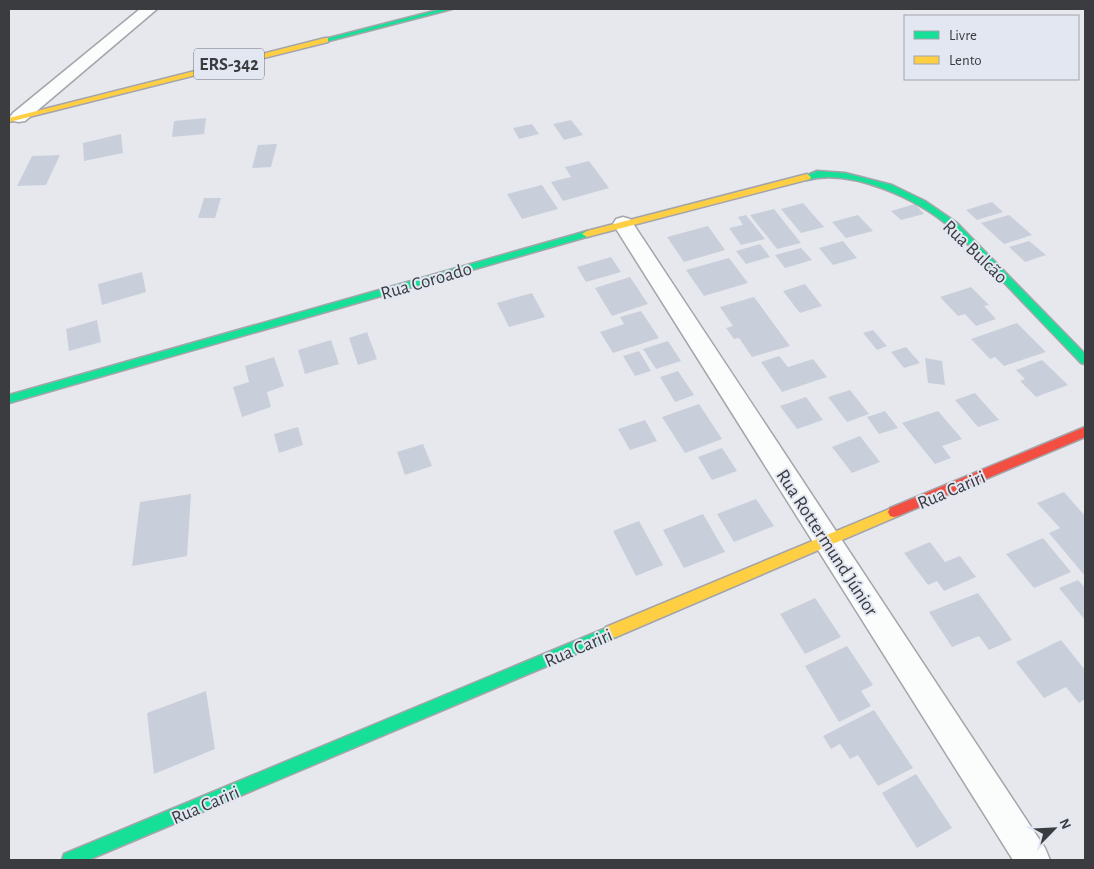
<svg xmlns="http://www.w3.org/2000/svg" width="1094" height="869" font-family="'Alegreya Sans',sans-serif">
<rect width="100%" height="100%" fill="#e6e8ee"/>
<g fill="#c9cfda">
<polygon points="206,118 204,134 172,137 174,121"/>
<polygon points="571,120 583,135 564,140 553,124"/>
<polygon points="532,124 539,134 519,139 513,128"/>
<polygon points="121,134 123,153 84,161 83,143"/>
<polygon points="277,144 271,167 252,168 258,145"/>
<polygon points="60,155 46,185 17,186 32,156"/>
<polygon points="589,161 609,188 563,201 551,182 571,177 565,167"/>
<polygon points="542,185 558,209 522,219 507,194"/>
<polygon points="204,198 221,198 215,218 198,218"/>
<polygon points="992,202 1003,212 977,220 966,210"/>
<polygon points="803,203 824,227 801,233 781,209"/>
<polygon points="915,204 924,214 901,220 891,211"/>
<polygon points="774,209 801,243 777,249 750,215"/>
<polygon points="746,215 765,239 741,245 729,228 743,225 738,217"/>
<polygon points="858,215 873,231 846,238 832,222"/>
<polygon points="1009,215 1032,235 1004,244 981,223"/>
<polygon points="708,226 725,250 684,262 667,237"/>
<polygon points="843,241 857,258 833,265 819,248"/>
<polygon points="1029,241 1046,255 1025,262 1009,247"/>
<polygon points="760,244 770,257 746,264 736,251"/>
<polygon points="801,248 812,260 785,268 775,255"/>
<polygon points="611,257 621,272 586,282 577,267"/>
<polygon points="729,258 748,283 704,296 686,270"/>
<polygon points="142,272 146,292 102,305 98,284"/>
<polygon points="630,277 648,304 612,316 595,288"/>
<polygon points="805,284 822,306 800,313 783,291"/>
<polygon points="971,287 989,305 984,306 996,319 976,326 965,314 958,316 940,297"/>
<polygon points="532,293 545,317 509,327 497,303"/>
<polygon points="754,297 790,346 752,357 739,338 734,339 726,328 733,326 720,307"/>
<polygon points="641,311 659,338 613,353 600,332 624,324 620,317"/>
<polygon points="97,320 101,342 69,351 66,329"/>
<polygon points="1017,323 1046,352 1004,366 995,357 990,359 971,339"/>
<polygon points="873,330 887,346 877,350 863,333"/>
<polygon points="367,332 377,359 358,365 349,338"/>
<polygon points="331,340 339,364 305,374 298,350"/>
<polygon points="668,341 681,361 656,369 643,349"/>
<polygon points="906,347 920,363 904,368 891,352"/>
<polygon points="639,351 651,371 635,376 623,356"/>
<polygon points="779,356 788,367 813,359 827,377 782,392 761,362"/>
<polygon points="274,357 284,386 267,392 271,407 242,417 233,387 249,382 245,366"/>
<polygon points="925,358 942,361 945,385 928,383"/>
<polygon points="1042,360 1068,385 1036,397 1020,381 1025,379 1016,370"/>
<polygon points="678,371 694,395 675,402 660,377"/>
<polygon points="850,390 869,414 847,422 828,397"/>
<polygon points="975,393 999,420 978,427 955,400"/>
<polygon points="806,397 823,420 797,429 780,406"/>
<polygon points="699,404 722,439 685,453 662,417"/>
<polygon points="885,411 898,428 879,434 867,417"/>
<polygon points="938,411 962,439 942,446 951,458 935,464 902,423"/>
<polygon points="645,420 657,441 630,450 618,429"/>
<polygon points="298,427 303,445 279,453 274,434"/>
<polygon points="860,436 880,462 852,473 832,447"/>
<polygon points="423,444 432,466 405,475 397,452"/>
<polygon points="722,448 737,471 712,480 698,457"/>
<polygon points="1064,492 1085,516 1085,576 1049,533 1060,528 1037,503"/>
<polygon points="191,494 187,556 132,566 140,502"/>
<polygon points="756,499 774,526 734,542 717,514"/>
<polygon points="703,514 725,552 684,568 663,530"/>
<polygon points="639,521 663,565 636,576 613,531"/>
<polygon points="1043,538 1071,572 1034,588 1006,554"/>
<polygon points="930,542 945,562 960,556 976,577 944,591 937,581 928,585 904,553"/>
<polygon points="1078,580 1085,588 1085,620 1059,588"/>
<polygon points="978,593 1012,640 989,650 979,636 952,647 929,612"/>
<polygon points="815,598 841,637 805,654 780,614"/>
<polygon points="1061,640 1085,670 1085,699 1079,703 1066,687 1044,698 1016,662"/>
<polygon points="847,646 873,685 861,691 871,706 839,722 805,666"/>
<polygon points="206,691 215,749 154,774 147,713"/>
<polygon points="874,710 913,768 878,786 858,755 850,759 840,744 831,749 823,736"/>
<polygon points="916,774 952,828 917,848 882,793"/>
</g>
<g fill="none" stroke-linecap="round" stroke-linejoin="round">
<g stroke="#a4a5aa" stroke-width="3">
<g id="street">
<polygon points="140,9 157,9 25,121 19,122 13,121 10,117 13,113"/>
<polygon points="623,217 630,219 1045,848 1050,860 1013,860 613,224 616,219"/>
</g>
</g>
<g stroke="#a4a5aa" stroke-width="3">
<g id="fast">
<polygon points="442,9 452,9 325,42 321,40"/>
<path d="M817 171 845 173 892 185 925 201 957 223 1085 354V364L1081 363C1052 333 1023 302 994 272 980 257 966 241 951 228 918 199 851 168 807 180L803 177Z"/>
<polygon points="587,231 590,232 590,236 9,403 9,395"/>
<polygon points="611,626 616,627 618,632 616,637 88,860 62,860 64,854"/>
</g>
</g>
<g stroke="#a4a5aa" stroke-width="3">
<g id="slow">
<polygon points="325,38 328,38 328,42 9,122 9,118"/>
<polygon points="807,174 811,177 810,179 587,237 582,234 587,231"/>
<polygon points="894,507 898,508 900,512 898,516 616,637 611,638 606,637 604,632 606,627"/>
</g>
</g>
<g stroke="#a4a5aa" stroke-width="3">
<polygon id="jam" points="1085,427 1085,437 898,516 894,517 890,516 888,512 890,508"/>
</g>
<use href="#street" fill="#fbfcfc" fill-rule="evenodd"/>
<use href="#fast" fill="#16e098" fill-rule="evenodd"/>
<use href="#slow" fill="#ffcf43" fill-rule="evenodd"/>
<use href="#jam" fill="#f24e42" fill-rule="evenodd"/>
</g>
<g text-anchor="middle" stroke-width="4" stroke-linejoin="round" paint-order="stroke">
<rect fill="#e2e7f2" stroke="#6c6f75" stroke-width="1" x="194" y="48.5" width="70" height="31" rx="4"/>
<g font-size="18" font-weight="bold" fill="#3a3c40">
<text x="229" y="70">ERS-342</text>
</g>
<g font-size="19" fill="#3a3c40" stroke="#e2e7f2">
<text transform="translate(976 251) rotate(44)" y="7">Rua Bulcão</text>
<text transform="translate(426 280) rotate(-16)" y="7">Rua Coroado</text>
<text transform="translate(951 489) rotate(-23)" y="7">Rua Cariri</text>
<text transform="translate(828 542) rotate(57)" y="7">Rua Rottermund Júnior</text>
<text transform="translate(578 647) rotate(-23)" y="7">Rua Cariri</text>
<text transform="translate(205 804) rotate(-23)" y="7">Rua Cariri</text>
</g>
</g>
<rect width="1094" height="869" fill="none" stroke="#3a3c40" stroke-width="20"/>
<rect x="904" y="15" width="175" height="65" fill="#e2e7f2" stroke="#9fa3ab"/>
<rect x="914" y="31" width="25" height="8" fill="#16e098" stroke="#9fa3ab"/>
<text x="949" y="40" font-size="15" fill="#3a3c40">Livre</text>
<rect x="914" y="56" width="25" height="8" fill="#ffcf43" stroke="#9fa3ab"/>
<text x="949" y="65" font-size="15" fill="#3a3c40">Lento</text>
<g transform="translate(1054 829) rotate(66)" stroke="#e2e7f2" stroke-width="4" paint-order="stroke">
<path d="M0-4L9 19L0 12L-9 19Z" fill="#3a3c40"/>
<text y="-8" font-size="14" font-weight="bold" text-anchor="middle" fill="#3a3c40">N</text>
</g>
</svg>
